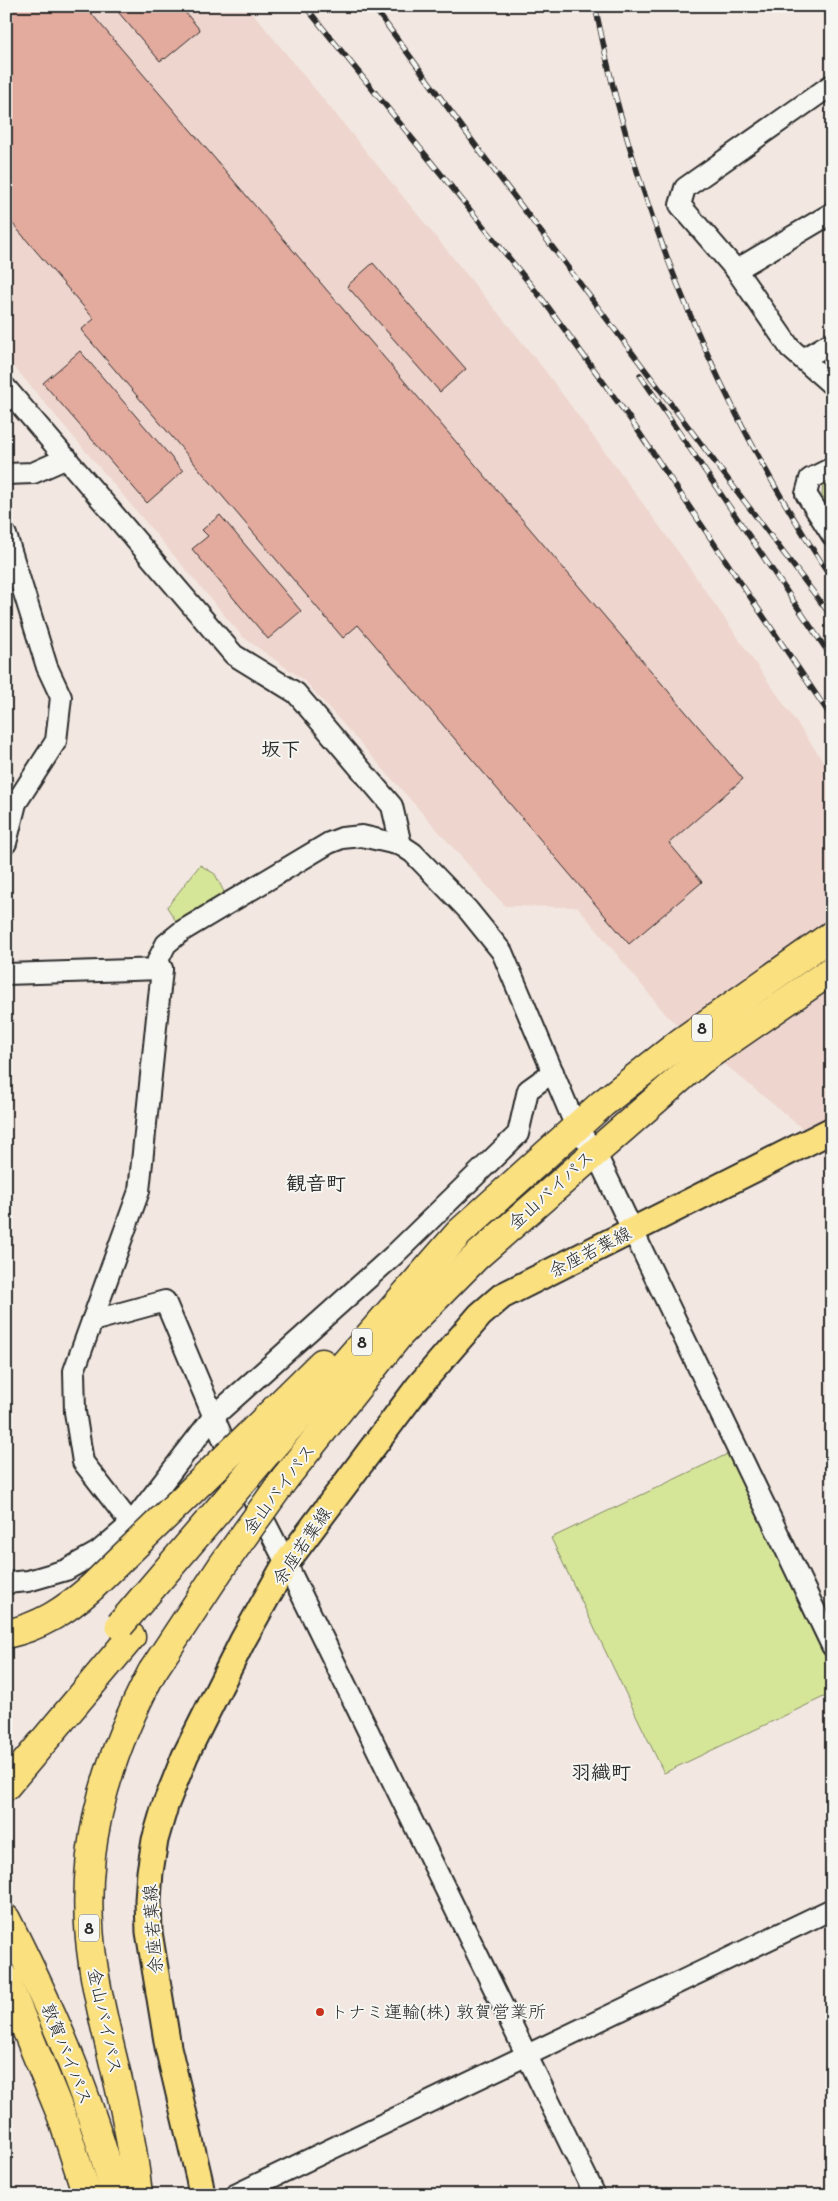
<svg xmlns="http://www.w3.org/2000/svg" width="838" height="2201" font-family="Mali,'Klee One',sans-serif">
<rect width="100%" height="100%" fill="#f2e7e1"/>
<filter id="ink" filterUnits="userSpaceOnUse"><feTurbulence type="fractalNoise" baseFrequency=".02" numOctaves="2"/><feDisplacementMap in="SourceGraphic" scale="10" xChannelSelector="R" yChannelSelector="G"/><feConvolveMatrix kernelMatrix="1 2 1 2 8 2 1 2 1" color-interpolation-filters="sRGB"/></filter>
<g filter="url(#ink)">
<polygon fill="#eed5cd" points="6,6 247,6 543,368 682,557 832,774 832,1153 668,1017 578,907 505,906 305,681 243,637 6,357"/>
<g fill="#d6e699" stroke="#808862">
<polygon points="832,478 832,511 822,495 823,483"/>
<polygon points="200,865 215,874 226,896 179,926 167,907"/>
<polygon points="736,1450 832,1649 832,1693 664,1773 551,1538"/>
</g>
<g fill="#e3aa9e" stroke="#2b2b2b">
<polygon points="7,6 85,6 743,779 669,843 702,882 629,944 358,625 343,638 81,330 94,319 6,216"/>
<polygon points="113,6 180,6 200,30 165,59 164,58 160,61"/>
<polygon points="373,263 466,369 440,392 347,286"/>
<polygon points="80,351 183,471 147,503 43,383"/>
<polygon points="220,515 301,611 268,639 192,549 208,536 202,530"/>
</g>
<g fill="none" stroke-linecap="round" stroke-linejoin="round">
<g stroke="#2b2b2b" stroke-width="24">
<g id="minor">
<polyline points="832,88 830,86 685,188 680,205 736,270 790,348 832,385"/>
<polyline points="736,270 832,213"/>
<polyline points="803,359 832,342"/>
<polyline points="6,388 234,655 296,693 392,806 401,845"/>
<polyline points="832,468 810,479 806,494 832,535"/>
<polyline points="6,474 33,473 67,458"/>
<polyline points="6,535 47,667 61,697 56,741 16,803 6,843"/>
<polyline points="6,974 162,969"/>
<polyline points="92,1321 165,1301 226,1446 286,1563 595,2195"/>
<polyline points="131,1524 83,1462 75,1412 74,1371 139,1191 162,969 158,960 166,944 182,931 329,843 342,838 362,836 401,845 413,853 468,910 502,952 576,1127 595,1152 832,1646"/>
<polyline points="6,1583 28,1581 66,1570 98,1552 131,1524 213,1417 394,1255 518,1134 528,1090 553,1072"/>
<polyline points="235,2195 832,1909"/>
</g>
</g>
<g stroke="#2b2b2b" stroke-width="29">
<polyline id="major" points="202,2195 199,2178 168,2047 149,1932 148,1900 150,1872 155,1840 165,1806 185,1756 243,1640 286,1563 418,1387 480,1315 502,1296 832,1130"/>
</g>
<g stroke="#2b2b2b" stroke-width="31">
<g id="highway">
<polyline points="249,1435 322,1363"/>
<polyline points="266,1454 459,1233 602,1104 681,1042 832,935"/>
<polyline points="285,1478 399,1335 477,1256 700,1061 832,970"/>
<path d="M6 1634C40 1627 66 1610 91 1588"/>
<polyline points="6,1786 131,1637"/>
<path d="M6 1919C51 2008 91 2098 115 2195"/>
<polyline points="6,1980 62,2117 87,2195"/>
<path d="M138 2195C135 2167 131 2140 125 2112 115 2063 100 2014 93 1964 77 1858 103 1765 152 1672"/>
</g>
</g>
<use href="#minor" stroke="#f6f6f2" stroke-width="20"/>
<use href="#major" stroke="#fbe080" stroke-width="25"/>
<use href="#highway" stroke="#fbe080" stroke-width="28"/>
<g stroke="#2b2b2b" stroke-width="5.5">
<g id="rail">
<polyline points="305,6 543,300 628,416 832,718"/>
<polyline points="373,6 479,150 832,617"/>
<path d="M595 6C602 37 608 68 616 98 660 267 736 434 832 579"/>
<polyline points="640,375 832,658"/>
</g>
</g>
<use href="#rail" stroke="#f6f6f2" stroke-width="4" stroke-dasharray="11" stroke-linecap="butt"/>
<g stroke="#2b2b2b" stroke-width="31" stroke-linecap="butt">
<g id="highway-bridge">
<polyline points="91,1588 249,1435"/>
<polyline points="120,1625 266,1454"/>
<polyline points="152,1672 222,1566 285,1478"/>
</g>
</g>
<use href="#highway-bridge" stroke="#fbe080" stroke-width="28"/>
</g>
</g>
<circle fill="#c8321e" stroke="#f6f6f2" stroke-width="2" cx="320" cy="2012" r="5"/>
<g text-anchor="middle" stroke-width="4" stroke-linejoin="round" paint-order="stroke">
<g fill="#f6f6f2" stroke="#686867" stroke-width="1">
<rect x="692" y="1014.5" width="20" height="27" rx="4"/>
<rect x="352" y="1328.5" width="20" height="27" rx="4"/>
<rect x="79" y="1914.5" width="20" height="27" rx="4"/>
</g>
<g font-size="16" font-weight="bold" fill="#2b2b2b">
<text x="702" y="1034">8</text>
<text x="362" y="1348">8</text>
<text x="89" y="1934">8</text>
</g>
<g font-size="18" fill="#2b2b2b" stroke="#f6f6f2">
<text transform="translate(551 1190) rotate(-42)" y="6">金山バイパス</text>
<text transform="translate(590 1252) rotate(-27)" y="6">余座若葉線</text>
<text transform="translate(279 1489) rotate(-53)" y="6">金山バイパス</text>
<text transform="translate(302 1546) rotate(-56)" y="6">余座若葉線</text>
<text transform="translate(153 1929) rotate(-94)" y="6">余座若葉線</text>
<text transform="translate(105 2021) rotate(78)" y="6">金山バイパス</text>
<text transform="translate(67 2054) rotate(68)" y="6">敦賀バイパス</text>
</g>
<g font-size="18" fill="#2b2b2b" stroke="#f6f6f2" text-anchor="start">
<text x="330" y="2018">トナミ運輸(株) 敦賀営業所</text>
</g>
<g font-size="20" font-weight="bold" fill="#2b2b2b" stroke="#f6f6f2">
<text x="281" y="756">坂下</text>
<text x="316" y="1190">観音町</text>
<text x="601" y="1779">羽織町</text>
</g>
</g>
<rect width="838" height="2201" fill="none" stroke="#f6f6f2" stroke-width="25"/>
<rect x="12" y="12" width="813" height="2176" fill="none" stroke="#2b2b2b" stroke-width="2" filter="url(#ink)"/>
</svg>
